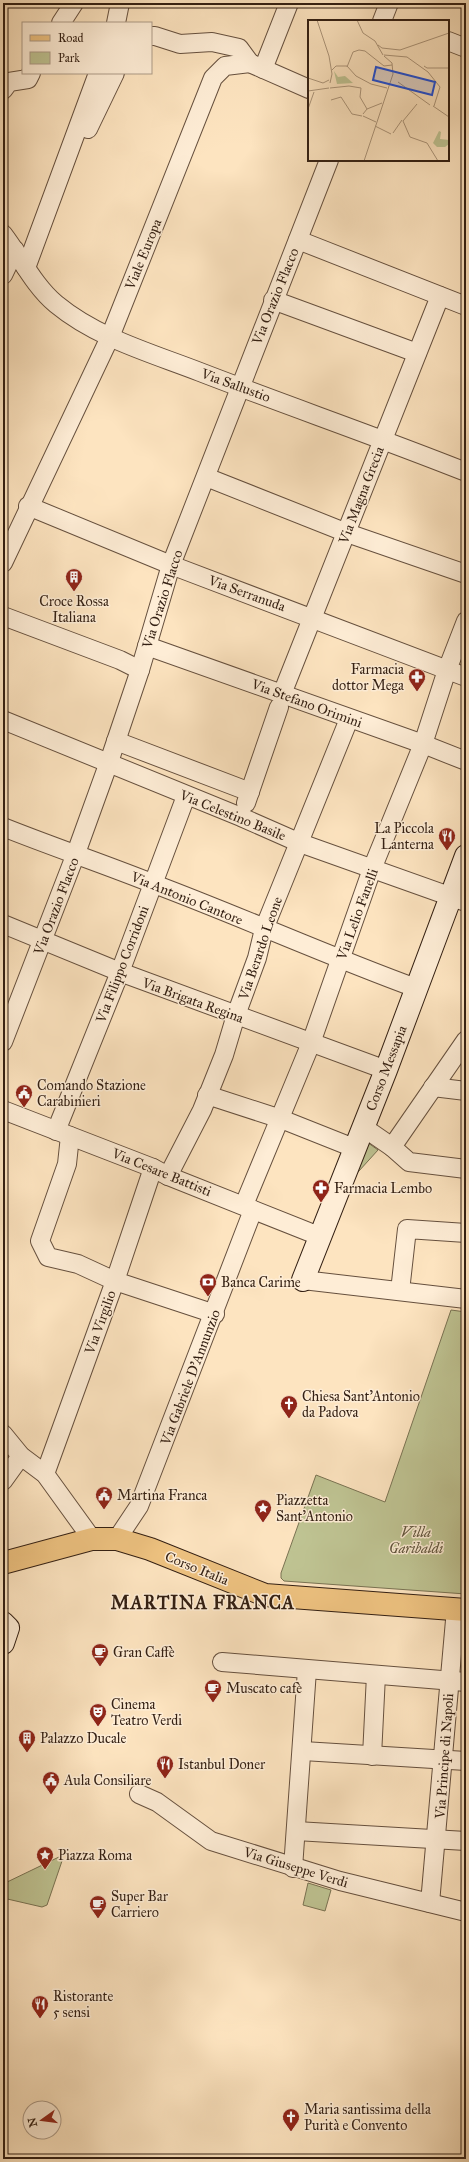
<svg xmlns="http://www.w3.org/2000/svg" width="469" height="2162" font-family="'IM FELL Great Primer',serif">
<rect width="100%" height="100%" fill="#fde4c0"/>
<filter id="stains"><feTurbulence type="fractalNoise" baseFrequency=".005" numOctaves="4"/><feColorMatrix values="0 0 0 0 .2 0 0 0 0 .09 0 0 0 0 .02 0 0 0 .5 -.17"/></filter>
<radialGradient id="worn" r=".72"><stop offset=".6" stop-color="#630" stop-opacity="0"/><stop offset="1" stop-color="#630" stop-opacity=".3"/></radialGradient>
<g fill="#bfc493" stroke="#797252">
<polygon points="364,1140 378,1150 349,1182"/>
<polygon points="451,1310 466,1312 466,1594 284,1581 281,1578 281,1573 316,1475 385,1502"/>
<polygon points="61,1856 62,1861 47,1905 42,1907 3,1898 3,1884"/>
<polygon points="308,1883 331,1890 325,1911 303,1905"/>
</g>
<g fill="none" stroke-linecap="round" stroke-linejoin="round">
<g stroke="#66503e" stroke-width="20">
<g id="street">
<polyline points="382,21 389,3"/>
<polyline points="61,23 74,3"/>
<polyline points="116,23 120,3"/>
<polyline points="151,36 155,36 180,44 212,42 239,48 250,63"/>
<polyline points="448,41 466,48"/>
<polyline points="252,64 309,89"/>
<polyline points="263,69 289,3"/>
<polyline points="3,90 9,82 28,79 31,73"/>
<polyline points="88,129 115,73"/>
<path d="M3 234C20 256 34 286 56 304 97 338 151 353 200 372 288 406 378 437 466 472"/>
<polyline points="298,240 466,306"/>
<polyline points="26,268 98,73"/>
<polyline points="3,275 15,250"/>
<polyline points="273,300 417,353"/>
<polyline points="206,477 347,533 466,574"/>
<polyline points="28,506 171,565 466,677"/>
<polyline points="3,563 110,337 213,78 225,66 250,63"/>
<polyline points="3,616 120,660 140,670"/>
<polyline points="147,646 423,744 466,761"/>
<polyline points="282,694 440,296"/>
<polyline points="3,720 241,817 300,843 466,902"/>
<polyline points="116,741 250,792"/>
<polyline points="246,803 279,707"/>
<path d="M3 827C53 847 104 864 154 884 242 917 328 956 416 988"/>
<polyline points="3,924 120,972 386,1070"/>
<polyline points="3,1042 75,856 109,762 140,670 171,565 329,160"/>
<polyline points="433,1087 466,1091"/>
<polyline points="207,1095 281,1119 354,1148"/>
<polyline points="3,1110 153,1168 168,1176 319,1236"/>
<polyline points="363,1127 392,1147 466,1040"/>
<polyline points="56,1131 120,972 186,796"/>
<polyline points="70,1136 67,1164 40,1241 48,1257 78,1264 115,1281 215,1314"/>
<polyline points="392,1147 409,1162 466,1169"/>
<polyline points="168,1176 202,1110 224,1055 236,1015 257,958 264,929 349,719"/>
<polyline points="244,1205 311,1043 372,869 423,744 447,670 466,621"/>
<polyline points="303,1280 466,1299"/>
<polyline points="400,1291 407,1229 466,1233"/>
<polyline points="3,1434 21,1456 45,1474 92,1539"/>
<polyline points="45,1474 115,1281 153,1168"/>
<polyline points="3,1481 21,1456"/>
<polyline points="117,1539 139,1506 253,1210"/>
<polyline points="222,1662 466,1682"/>
<polyline points="303,1751 466,1761"/>
<polyline points="372,1756 376,1675"/>
<polyline points="139,1794 157,1802 211,1841 340,1881 466,1912"/>
<polyline points="296,1831 466,1841"/>
<polyline points="293,1868 307,1670"/>
<polyline points="430,1903 456,1609"/>
</g>
</g>
<g stroke="#331f12" stroke-width="24">
<g id="secondary">
<polyline points="303,1280 386,1070 466,856"/>
<polyline points="3,1623 8,1628 3,1643"/>
</g>
</g>
<g stroke="#331f12" stroke-width="24">
<polyline id="primary" points="3,1563 92,1539 117,1539 150,1549 265,1595 466,1610"/>
</g>
<use href="#street" stroke="#feedd6" stroke-width="18"/>
<use href="#secondary" stroke="#feedd6" stroke-width="22"/>
<use href="#primary" stroke="#eec280" stroke-width="22"/>
</g>
<defs>
<g id="building-pin" transform="scale(0.9)"><path d="M0 17L-7.5 6A9.5 9.5 0 1 1 7.5 6Z" fill="#8f2418" stroke="#feedd6"/><path d="M-4-6H4V6H1V3H-1V6H-4ZM-2.5-4.3h1.7v1.8h-1.7ZM.8-4.3h1.7v1.8H.8ZM-2.5-1h1.7V.8h-1.7ZM.8-1h1.7V.8H.8Z" fill="#fff"/></g>
<g id="pharmacy-pin" transform="scale(0.9)"><path d="M0 17L-7.5 6A9.5 9.5 0 1 1 7.5 6Z" fill="#8f2418" stroke="#feedd6"/><path d="M-2-6h4v4h4v4h-4v4h-4v-4h-4v-4h4Z" fill="#fff"/></g>
<g id="restaurant-pin" transform="scale(0.9)"><path d="M0 17L-7.5 6A9.5 9.5 0 1 1 7.5 6Z" fill="#8f2418" stroke="#feedd6"/><path d="M-5-6h1v4h1v-4h1v4h1v-4h1v5L-1.5 .5V6h-2V.5L-5-1ZM5-6V6H3V1.5H1.5Q1.5-4 5-6Z" fill="#fff"/></g>
<g id="civic-pin" transform="scale(0.9)"><path d="M0 17L-7.5 6A9.5 9.5 0 1 1 7.5 6Z" fill="#8f2418" stroke="#feedd6"/><path d="M-.6-6.5H3V-4.5H.6V-3L4-1V1h2V6H-6V1h2V-1L-.6-3ZM-1.2 2.5V6h2.4V2.5Z" fill="#fff"/></g>
<g id="bank-pin" transform="scale(0.9)"><path d="M0 17L-7.5 6A9.5 9.5 0 1 1 7.5 6Z" fill="#8f2418" stroke="#feedd6"/><path d="M-6-4H6V4H-6ZM0-2.3a2.3 2.3 0 1 0 0 4.6a2.3 2.3 0 1 0 0-4.6Z" fill="#fff"/></g>
<g id="church-pin" transform="scale(0.9)"><path d="M0 17L-7.5 6A9.5 9.5 0 1 1 7.5 6Z" fill="#8f2418" stroke="#feedd6"/><path d="M-1.2-6h2.4v3.5h3.3v2.4h-3.3V6h-2.4V-.1h-3.3v-2.4h3.3Z" fill="#fff"/></g>
<g id="sight-pin" transform="scale(0.9)"><path d="M0 17L-7.5 6A9.5 9.5 0 1 1 7.5 6Z" fill="#8f2418" stroke="#feedd6"/><path d="M0-6L1.8-2.2L6-1.7L2.9 1.2L3.7 5.4L0 3.3L-3.7 5.4L-2.9 1.2L-6-1.7L-1.8-2.2Z" fill="#fff"/></g>
<g id="cafe-pin" transform="scale(0.9)"><path d="M0 17L-7.5 6A9.5 9.5 0 1 1 7.5 6Z" fill="#8f2418" stroke="#feedd6"/><path d="M-5.5-4.5H6V0H3Q3 3.5 0 3.5H-2.5Q-5.5 3.5-5.5 0ZM3-3.2v2h1.7v-2ZM-6 4.5H4V6H-6Z" fill="#fff"/></g>
<g id="theatre-pin" transform="scale(0.9)"><path d="M0 17L-7.5 6A9.5 9.5 0 1 1 7.5 6Z" fill="#8f2418" stroke="#feedd6"/><path d="M-5-5.5Q0-4 5-5.5V0Q5 5 0 6Q-5 5-5 0ZM-3.3-2.5H-1v1.5H-3.3ZM1-2.5H3.3v1.5H1ZM-2.8 1Q0 5.5 2.8 1Z" fill="#fff"/></g>
</defs>
<g fill-rule="evenodd">
<use href="#building-pin" x="74" y="577"/>
<use href="#pharmacy-pin" x="417" y="677"/>
<use href="#restaurant-pin" x="447" y="836"/>
<use href="#civic-pin" x="24" y="1093"/>
<use href="#pharmacy-pin" x="321" y="1188"/>
<use href="#bank-pin" x="208" y="1282"/>
<use href="#church-pin" x="289" y="1404"/>
<use href="#civic-pin" x="104" y="1495"/>
<use href="#sight-pin" x="263" y="1508"/>
<use href="#cafe-pin" x="100" y="1652"/>
<use href="#cafe-pin" x="213" y="1688"/>
<use href="#theatre-pin" x="98" y="1712"/>
<use href="#building-pin" x="27" y="1738"/>
<use href="#restaurant-pin" x="165" y="1764"/>
<use href="#civic-pin" x="51" y="1780"/>
<use href="#sight-pin" x="45" y="1855"/>
<use href="#cafe-pin" x="98" y="1904"/>
<use href="#restaurant-pin" x="40" y="2004"/>
<use href="#church-pin" x="291" y="2117"/>
</g>
<g text-anchor="middle" stroke-width="3" stroke-linejoin="round" paint-order="stroke">
<g font-size="14" fill="#331f12" stroke="#feedd6">
<text transform="translate(143 254) rotate(-68)" y="5">Viale Europa</text>
<text transform="translate(275 296) rotate(-68)" y="5">Via Orazio Flacco</text>
<text transform="translate(236 385) rotate(20)" y="5">Via Sallustio</text>
<text transform="translate(361 495) rotate(-69)" y="5">Via Magna Grecia</text>
<text transform="translate(247 593) rotate(20)" y="5">Via Serranuda</text>
<text transform="translate(162 599) rotate(-72)" y="5">Via Orazio Flacco</text>
<text transform="translate(307 703) rotate(20)" y="5">Via Stefano Orimini</text>
<text transform="translate(233 815) rotate(22)" y="5">Via Celestino Basile</text>
<text transform="translate(187 898) rotate(22)" y="5">Via Antonio Cantore</text>
<text transform="translate(56 906) rotate(-69)" y="5">Via Orazio Flacco</text>
<text transform="translate(357 914) rotate(-70)" y="5">Via Lelio Fanelli</text>
<text transform="translate(260 948) rotate(-71)" y="5">Via Berardo Leone</text>
<text transform="translate(122 964) rotate(-69)" y="5">Via Filippo Corridoni</text>
<text transform="translate(193 1000) rotate(20)" y="5">Via Brigata Regina</text>
<text transform="translate(386 1068) rotate(-69)" y="5">Corso Messapia</text>
<text transform="translate(162 1172) rotate(22)" y="5">Via Cesare Battisti</text>
<text transform="translate(100 1322) rotate(-70)" y="5">Via Virgilio</text>
<text transform="translate(190 1377) rotate(-69)" y="5">Via Gabriele D'Annunzio</text>
<text transform="translate(197 1568) rotate(22)" y="5">Corso Italia</text>
<text transform="translate(444 1756) rotate(-86)" y="5">Via Principe di Napoli</text>
<text transform="translate(296 1867) rotate(17)" y="5">Via Giuseppe Verdi</text>
</g>
<g font-size="14" fill="#331f12" stroke="#feedd6" text-anchor="start">
<text x="74" y="606" text-anchor="middle">Croce Rossa<tspan x="74" dy="16">Italiana</tspan></text>
<text x="404" y="674" text-anchor="end">Farmacia<tspan x="404" dy="16">dottor Mega</tspan></text>
<text x="434" y="833" text-anchor="end">La Piccola<tspan x="434" dy="16">Lanterna</tspan></text>
<text x="37" y="1090">Comando Stazione<tspan x="37" dy="16">Carabinieri</tspan></text>
<text x="334" y="1193">Farmacia Lembo</text>
<text x="221" y="1287">Banca Carime</text>
<text x="302" y="1401">Chiesa Sant'Antonio<tspan x="302" dy="16">da Padova</tspan></text>
<text x="117" y="1500">Martina Franca</text>
<text x="276" y="1505">Piazzetta<tspan x="276" dy="16">Sant'Antonio</tspan></text>
<text x="113" y="1657">Gran Caffè</text>
<text x="226" y="1693">Muscato cafè</text>
<text x="111" y="1709">Cinema<tspan x="111" dy="16">Teatro Verdi</tspan></text>
<text x="40" y="1743">Palazzo Ducale</text>
<text x="178" y="1769">Istanbul Doner</text>
<text x="64" y="1785">Aula Consiliare</text>
<text x="58" y="1860">Piazza Roma</text>
<text x="111" y="1901">Super Bar<tspan x="111" dy="16">Carriero</tspan></text>
<text x="53" y="2001">Ristorante<tspan x="53" dy="16">5 sensi</tspan></text>
<text x="304" y="2114">Maria santissima della<tspan x="304" dy="16">Purità e Convento</tspan></text>
</g>
<g font-size="14" font-style="italic" fill="#5d5139" stroke="#feedd6">
<text x="416" y="1537">Villa<tspan x="416" dy="16">Garibaldi</tspan></text>
</g>
<g font-size="18" font-weight="bold" letter-spacing="1" fill="#331f12" stroke="#feedd6">
<text x="203" y="1609">MARTINA FRANCA</text>
</g>
</g>
<g transform="translate(308 20)">
<rect width="141" height="141" fill="#fde4c0"/>
<path d="M26 51 30 57 37 56 45 63 29 64ZM131 111 133 112 132 119 141 120V124L137 127H129L125 123Z" fill="#bfc493"/>
<path fill="none" stroke="#ac957a" stroke-width="1" d="M9 0 21 36 24 54 22 63M49 0 55 13 67 21 75 35M70 25 74 28 92 30 141 13M76 35 99 37 120 52 132 67 126 86M39 46 48 56 63 64 79 68M116 46 119 48H141M39 47 45 32 51 30 57 31 76 46 84 45M24 50 28 46H39M0 58 15 63 21 60M90 62 122 85M22 68 41 66 53 68 52 77 59 89M0 71 21 68M23 80 33 77 44 94 54 96M125 86 141 97M0 89 6 72M55 94 59 89 74 83M55 96 68 102M95 101 102 117 119 123 130 141M95 101 109 84M67 106 83 114M85 113 94 100M56 141 85 54 84 43 76 36"/>
<path fill="#1d4ed8" fill-opacity="0.15" stroke="#1d4ed8" stroke-width="2" d="M68 47 127 62 124 75 65 60Z"/>
<rect width="141" height="141" fill="none" stroke="#331f12" stroke-width="2"/>
</g>
<rect width="469" height="2162" fill="none" stroke="#fde4c0" stroke-width="16"/>
<rect x="4" y="4" width="461" height="2154" fill="none" stroke="#331f12" stroke-width="2"/>
<rect x="8" y="8" width="453" height="2146" fill="none" stroke="#331f12"/>
<rect x="22" y="22" width="130" height="52" fill="#feedd6" stroke="#ad9b88"/>
<rect x="30" y="35" width="20" height="6" fill="#eec280" stroke="#ad9b88"/>
<text x="58" y="42" font-size="12" fill="#331f12">Road</text>
<rect x="30" y="52" width="20" height="12" fill="#bfc493" stroke="#ad9b88"/>
<text x="58" y="62" font-size="12" fill="#331f12">Park</text>
<g transform="translate(42 2120) rotate(256)"><circle r="19" fill="#feedd6" stroke="#ad9b88"/>
<path d="M0-3L7 15L0 10L-7 15Z" fill="#8f2418"/>
<text y="-6" font-size="11" font-weight="bold" text-anchor="middle" fill="#331f12">N</text>
</g>
<rect width="100%" height="100%" filter="url(#stains)"/>
<rect width="100%" height="100%" fill="url(#worn)"/>
</svg>
